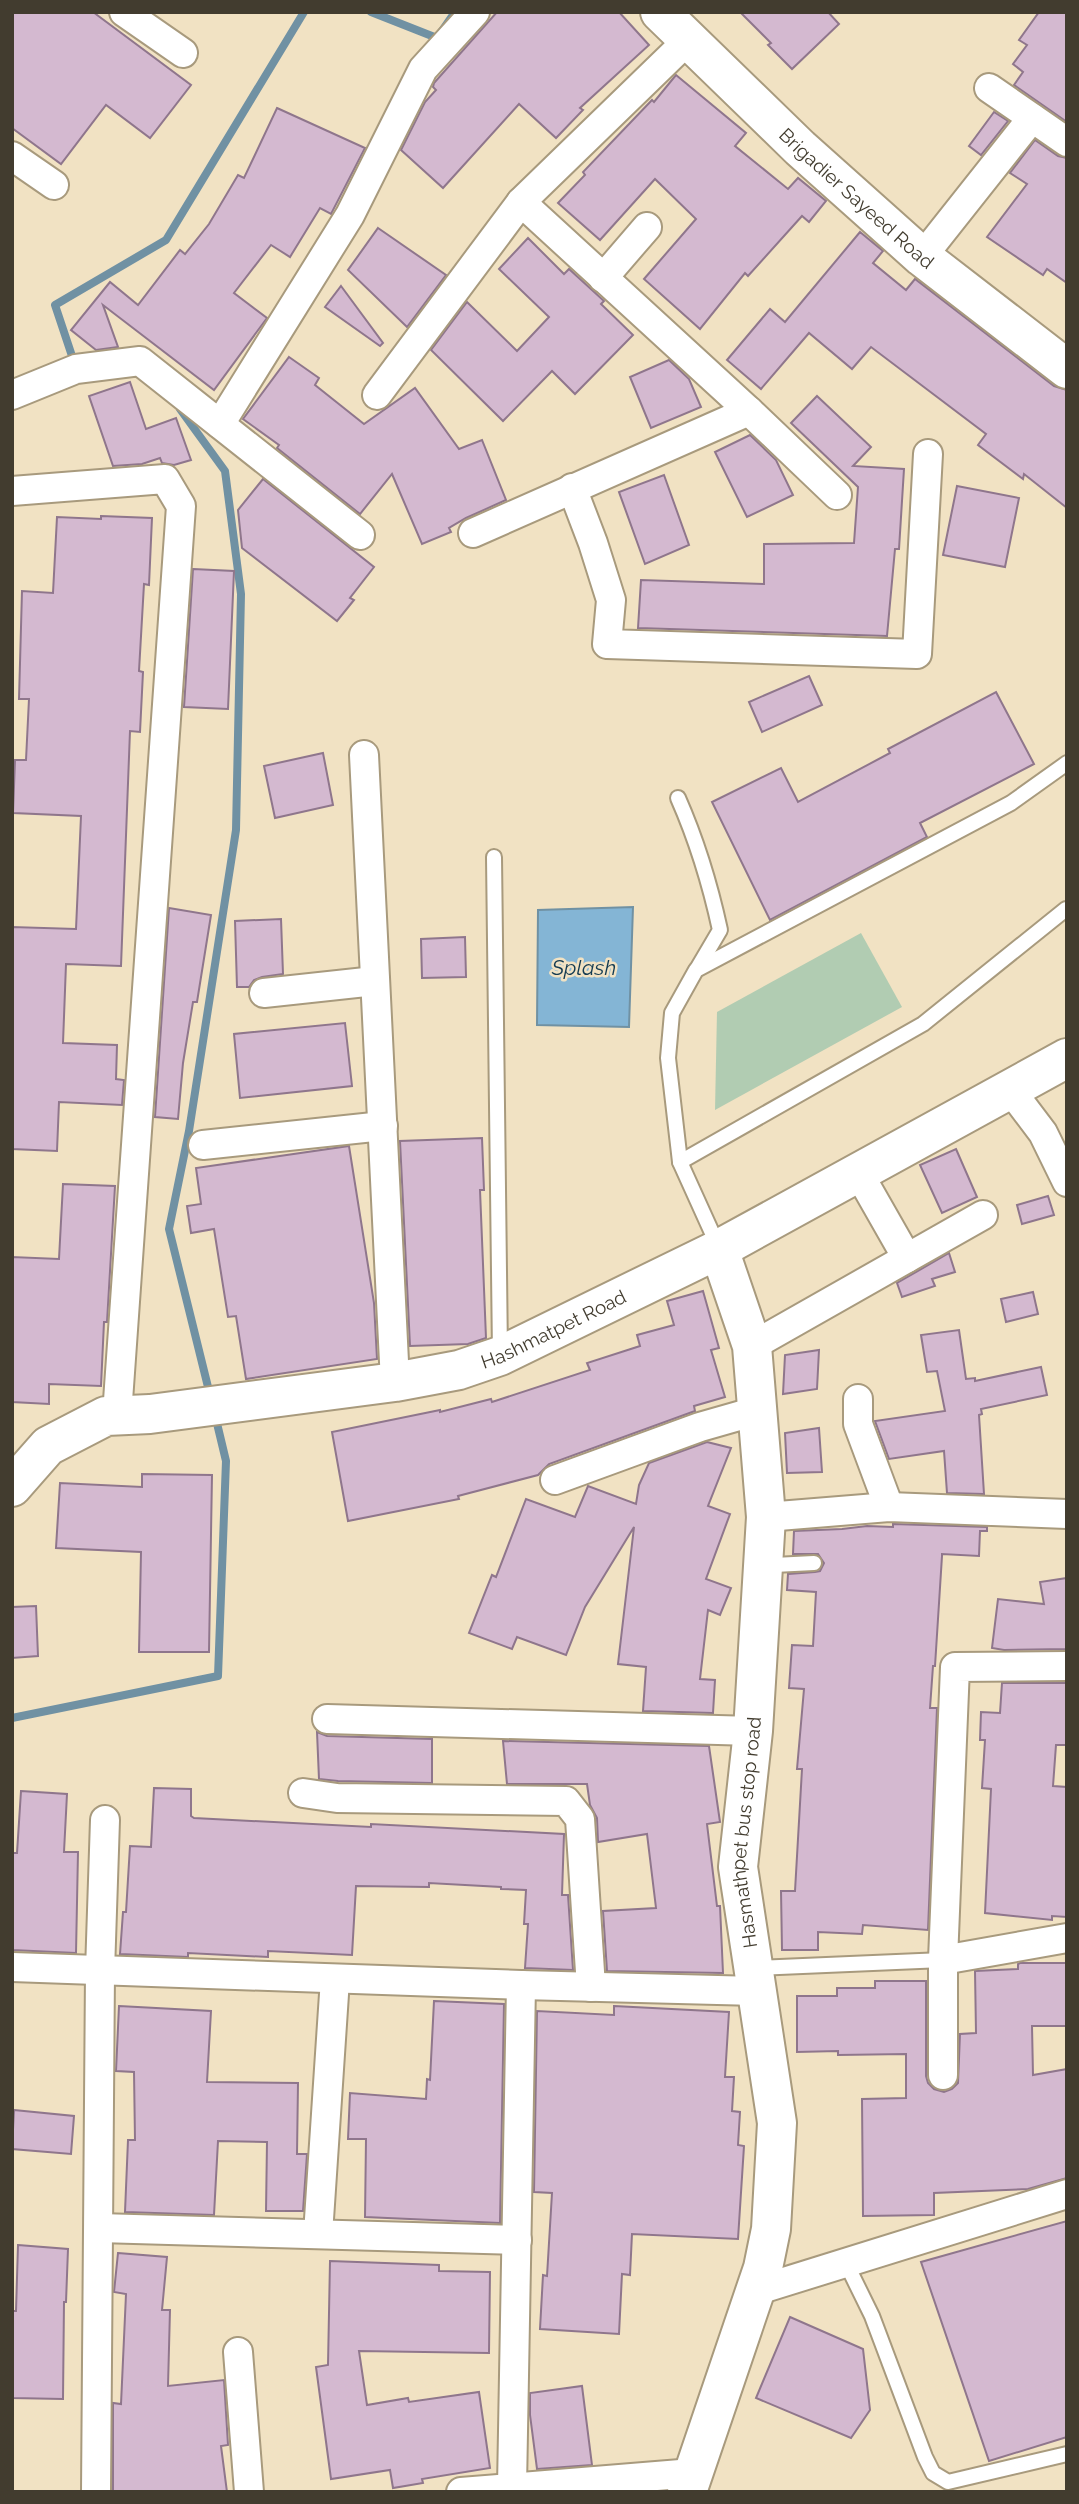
<svg xmlns="http://www.w3.org/2000/svg" width="1079" height="2504" font-family="Raleway,sans-serif">
<rect width="100%" height="100%" fill="#f1e2c3"/>
<polygon fill="#b1ccb2" points="861,933 902,1007 715,1110 717,1012"/>
<polygon fill="#84b5d5" stroke="#7091a3" stroke-width="2" points="633,907 629,1027 537,1025 538,910"/>
<g fill="none" stroke-linecap="round" stroke-linejoin="round">
<g stroke="#7091a3" stroke-width="8">
<polyline points="371,12 437,38 455,12"/>
<polyline points="75,365 55,305 166,240 304,12"/>
<polyline points="180,409 225,471 241,594 236,830 189,1131 169,1229 210,1395"/>
<polyline points="12,1718 218,1676 226,1461 215,1415"/>
</g>
</g>
<g fill="#d4b9d0" stroke="#8f768c" stroke-width="2">
<polygon points="12,12 93,12 191,85 150,138 106,105 61,164 12,128"/>
<polygon points="497,12 619,12 649,45 580,108 583,110 556,138 519,104 443,188 401,150 425,102 436,90 433,87 434,83"/>
<polygon points="740,12 828,12 839,24 792,69 768,45 771,43"/>
<polygon points="1039,12 1067,12 1067,122 1014,85 1023,72 1013,64 1027,45 1019,40"/>
<polygon points="676,75 746,133 735,146 788,189 798,178 826,201 809,222 802,216 748,276 745,273 700,329 644,279 696,219 655,179 600,240 558,203 585,175 583,172 652,100 654,102"/>
<polygon points="277,108 365,148 331,214 320,208 290,257 271,245 234,293 267,318 214,390 103,305 118,347 96,350 71,330 110,282 138,305 180,250 185,254 209,224 238,175 244,178"/>
<polygon points="994,112 1008,121 981,155 969,146"/>
<polygon points="1035,140 1058,156 1067,158 1067,283 1047,269 1043,275 987,237 1027,184 1010,173"/>
<polygon points="378,228 446,275 407,327 348,270"/>
<polygon points="860,232 883,251 873,263 906,290 915,279 1054,386 1067,390 1067,508 1024,474 1023,479 978,445 986,434 871,347 852,369 809,333 761,389 727,360 770,309 785,322"/>
<polygon points="528,238 564,274 569,269 604,301 601,304 633,335 575,394 552,371 503,421 431,350 467,302 517,351 549,317 499,269"/>
<polygon points="341,286 383,343 380,346 325,307"/>
<polygon points="289,357 319,378 315,385 364,424 415,388 459,449 482,440 506,500 466,518 449,528 451,532 422,544 392,474 360,514 277,448 279,445 243,419"/>
<polygon points="669,360 689,379 701,407 651,428 630,377"/>
<polygon points="130,382 146,429 176,418 191,460 174,465 162,463 160,458 142,464 113,466 89,396"/>
<polygon points="817,396 871,447 853,466 904,469 899,549 895,549 887,636 638,628 641,580 764,584 764,544 854,543 858,487 791,423"/>
<polygon points="750,435 776,460 793,495 747,517 715,452"/>
<polygon points="664,475 689,545 645,564 619,492"/>
<polygon points="263,479 374,567 350,598 354,600 337,621 242,548 238,510"/>
<polygon points="957,486 1019,498 1005,567 943,555"/>
<polygon points="101,516 152,518 149,585 144,584 139,671 143,672 140,732 130,731 121,966 66,964 63,1043 117,1045 116,1079 124,1080 122,1105 59,1102 57,1151 12,1149 12,927 76,929 81,816 13,813 15,760 26,760 29,699 19,699 22,591 53,593 57,517 101,519"/>
<polygon points="193,569 234,571 228,709 184,707"/>
<polygon points="809,676 822,705 762,732 749,702"/>
<polygon points="996,692 1034,764 920,823 927,837 770,920 712,802 781,768 798,802 890,753 888,749"/>
<polygon points="323,753 333,805 275,818 264,766"/>
<polygon points="169,908 211,915 197,1002 193,1002 183,1063 178,1119 155,1117"/>
<polygon points="281,919 283,974 262,977 254,980 249,987 237,987 235,921"/>
<polygon points="465,937 466,977 422,978 421,939"/>
<polygon points="345,1023 352,1086 240,1098 234,1034"/>
<polygon points="482,1138 484,1190 480,1190 486,1338 468,1344 410,1346 400,1141"/>
<polygon points="349,1146 374,1303 377,1359 246,1379 236,1316 228,1317 214,1229 191,1233 187,1206 201,1204 196,1168"/>
<polygon points="956,1149 977,1197 942,1213 920,1165"/>
<polygon points="63,1184 115,1186 107,1322 104,1322 101,1386 49,1384 49,1404 12,1402 12,1257 59,1259"/>
<polygon points="1048,1196 1054,1215 1022,1224 1017,1205"/>
<polygon points="949,1253 955,1272 932,1279 935,1286 902,1297 897,1283"/>
<polygon points="703,1291 719,1348 711,1350 725,1397 694,1406 695,1411 549,1464 538,1475 458,1496 459,1499 348,1521 332,1432 440,1410 440,1412 491,1399 492,1402 590,1370 587,1363 640,1346 637,1335 674,1325 667,1301"/>
<polygon points="1033,1292 1038,1314 1006,1322 1001,1299"/>
<polygon points="959,1330 966,1379 975,1378 975,1381 1041,1367 1047,1395 981,1409 982,1414 979,1415 984,1494 947,1493 944,1451 889,1459 875,1421 945,1411 937,1371 927,1372 921,1335"/>
<polygon points="819,1350 817,1389 783,1394 785,1355"/>
<polygon points="819,1428 822,1472 787,1473 785,1433"/>
<polygon points="707,1442 731,1448 708,1506 730,1514 706,1579 731,1588 720,1615 708,1610 700,1679 715,1680 713,1713 643,1711 646,1667 618,1664 634,1527 585,1607 566,1655 517,1637 512,1649 469,1633 492,1575 496,1577 526,1499 575,1517 588,1486 636,1504 639,1485 649,1463"/>
<polygon points="142,1474 212,1475 209,1652 139,1652 141,1552 56,1548 60,1483 142,1487"/>
<polygon points="893,1524 987,1527 987,1531 980,1531 979,1556 942,1554 942,1556 935,1666 933,1666 930,1708 937,1708 928,1930 863,1925 862,1934 818,1932 818,1950 782,1950 781,1891 795,1891 802,1769 797,1769 804,1689 789,1688 792,1645 813,1646 816,1592 787,1590 788,1574 815,1572 820,1571 824,1563 818,1554 793,1554 794,1531 842,1529 867,1526 893,1527"/>
<polygon points="1067,1578 1067,1649 1004,1650 992,1648 998,1599 1044,1604 1040,1582"/>
<polygon points="36,1606 38,1656 12,1658 12,1607"/>
<polygon points="1002,1683 1067,1683 1067,1745 1056,1745 1053,1786 1067,1787 1067,1917 1052,1916 1052,1920 985,1913 991,1789 982,1788 985,1740 980,1740 981,1712 1000,1713"/>
<polygon points="317,1732 327,1736 432,1739 432,1783 338,1781 319,1779"/>
<polygon points="503,1741 709,1746 720,1822 707,1824 717,1906 720,1906 723,1973 607,1971 603,1911 656,1908 647,1834 598,1842 597,1818 590,1805 587,1784 507,1784"/>
<polygon points="154,1788 191,1789 191,1816 194,1818 371,1827 371,1824 564,1834 562,1895 568,1895 573,1970 525,1968 528,1924 524,1924 526,1890 501,1889 501,1887 429,1883 429,1887 356,1886 352,1955 268,1951 268,1957 188,1953 188,1957 120,1954 123,1912 126,1912 130,1846 151,1847"/>
<polygon points="21,1791 67,1794 64,1852 78,1852 76,1953 12,1950 12,1853 17,1853"/>
<polygon points="1020,1963 1067,1963 1067,2026 1032,2026 1033,2075 1067,2069 1067,2178 1028,2189 934,2193 934,2215 863,2216 862,2099 906,2098 906,2054 838,2055 838,2051 797,2052 797,1996 837,1996 837,1988 875,1988 875,1981 926,1981 926,2076 928,2083 934,2089 944,2092 952,2089 958,2083 960,2034 976,2033 975,1971 1018,1969 1018,1964"/>
<polygon points="434,2001 504,2004 500,2223 365,2217 366,2139 348,2139 350,2093 426,2099 427,2079 430,2080"/>
<polygon points="119,2006 211,2011 207,2082 298,2083 297,2154 307,2154 303,2211 266,2211 267,2142 218,2141 214,2215 125,2212 128,2140 135,2140 134,2072 116,2071"/>
<polygon points="614,2006 729,2012 725,2077 734,2077 732,2111 740,2112 738,2145 744,2146 738,2239 632,2234 630,2275 622,2274 619,2334 540,2329 543,2275 547,2276 552,2193 534,2192 537,2011 614,2015"/>
<polygon points="14,2110 74,2116 71,2154 12,2149"/>
<polygon points="1067,2221 1067,2437 989,2461 921,2262"/>
<polygon points="18,2245 68,2249 66,2302 64,2302 63,2399 12,2398 12,2311 16,2311"/>
<polygon points="118,2253 167,2257 162,2310 170,2310 168,2386 224,2380 228,2445 221,2446 227,2492 113,2492 113,2403 121,2404 126,2294 114,2292"/>
<polygon points="330,2261 439,2265 439,2271 490,2272 489,2353 359,2351 367,2405 408,2398 409,2402 479,2392 490,2468 422,2479 423,2483 393,2488 390,2470 331,2479 316,2367 328,2365"/>
<polygon points="790,2317 863,2349 870,2410 851,2438 756,2398"/>
<polygon points="582,2386 592,2465 537,2469 530,2415 530,2393"/>
</g>
<g fill="none" stroke-linecap="round" stroke-linejoin="round">
<g stroke="#a89a7d" stroke-width="18">
<g id="lane">
<path d="M678 798C697 841 710 884 720 930L697 969"/>
<polyline points="494,857 500,1354"/>
<polyline points="680,1162 923,1024 1066,909"/>
<polyline points="718,1246 680,1162 668,1058 672,1013 696,970 1011,803 1067,763"/>
<polyline points="766,1573 774,1565 814,1563"/>
<polyline points="756,1968 943,1960"/>
<polyline points="846,2263 872,2316 925,2457 933,2473 948,2482 1067,2454"/>
</g>
</g>
<g stroke="#a89a7d" stroke-width="32">
<g id="street">
<polyline points="124,12 183,53"/>
<polyline points="989,88 1067,142"/>
<polyline points="12,156 54,185"/>
<polyline points="521,202 749,411"/>
<polyline points="922,257 1032,118"/>
<polyline points="603,278 647,227"/>
<polyline points="12,395 76,369 140,361 360,535"/>
<polyline points="377,395 521,202 687,41"/>
<polyline points="220,424 350,215 423,69 475,12"/>
<polyline points="572,488 593,543 611,600 607,644 917,654 928,454"/>
<polyline points="12,491 165,479 181,506 117,1415"/>
<polyline points="473,533 749,411 837,495"/>
<polyline points="364,755 395,1382"/>
<polyline points="264,993 375,981"/>
<polyline points="1009,1088 1043,1133 1067,1182"/>
<polyline points="203,1145 383,1126"/>
<polyline points="858,1172 907,1258"/>
<polyline points="752,1346 983,1215"/>
<polyline points="858,1399 858,1424 889,1507"/>
<polyline points="555,1480 700,1427 756,1411"/>
<polyline points="766,1517 889,1507 1067,1514"/>
<polyline points="1067,1666 955,1667 943,1960 1067,1938"/>
<polyline points="327,1719 753,1731"/>
<polyline points="303,1793 337,1798 566,1801 580,1819 591,1987"/>
<polyline points="943,1960 943,2075"/>
<polyline points="12,1967 521,1985 757,1991"/>
<polyline points="99,2228 517,2240"/>
<polyline points="318,2234 335,1979"/>
<polyline points="755,2291 1067,2194"/>
<polyline points="238,2352 249,2492"/>
<polyline points="512,2487 521,1985"/>
<polyline points="96,2492 100,1971 105,1820"/>
<polyline points="461,2492 693,2473"/>
</g>
</g>
<g stroke="#a89a7d" stroke-width="42">
<g id="secondary">
<path id="s1" d="M660 12 800 148 922 257 1067 369"/>
<path id="s2" d="M12 1487 48 1446 106 1416 150 1414 395 1382 459 1370 500 1356 719 1249 1067 1058"/>
<path id="s3" d="M687 2492 763 2268 771 2229 777 2123 738 1867 753 1731 766 1517 752 1346 719 1249"/>
</g>
</g>
<use href="#lane" stroke="#fff" stroke-width="14"/>
<use href="#street" stroke="#fff" stroke-width="28"/>
<use href="#secondary" stroke="#fff" stroke-width="38"/>
</g>
<g text-anchor="middle" stroke-width="5" stroke-linejoin="round" paint-order="stroke">
<g font-size="19" fill="#423c2f" stroke="#f1e2c3">
<text dy="7" stroke="none"><textPath href="#s1" startOffset="271">Brigadier Sayeed Road</textPath></text>
<text dy="7" stroke="none"><textPath href="#s2" startOffset="579">Hashmatpet Road</textPath></text>
<text dy="7" stroke="none"><textPath href="#s3" startOffset="676">Hasmathpet bus stop road</textPath></text>
</g>
<g font-size="21" font-style="italic" fill="#123a51" stroke="#f1e2c3">
<text x="584" y="975">Splash</text>
</g>
</g>
<rect width="1079" height="2504" fill="none" stroke="#423c2f" stroke-width="28"/>
</svg>
